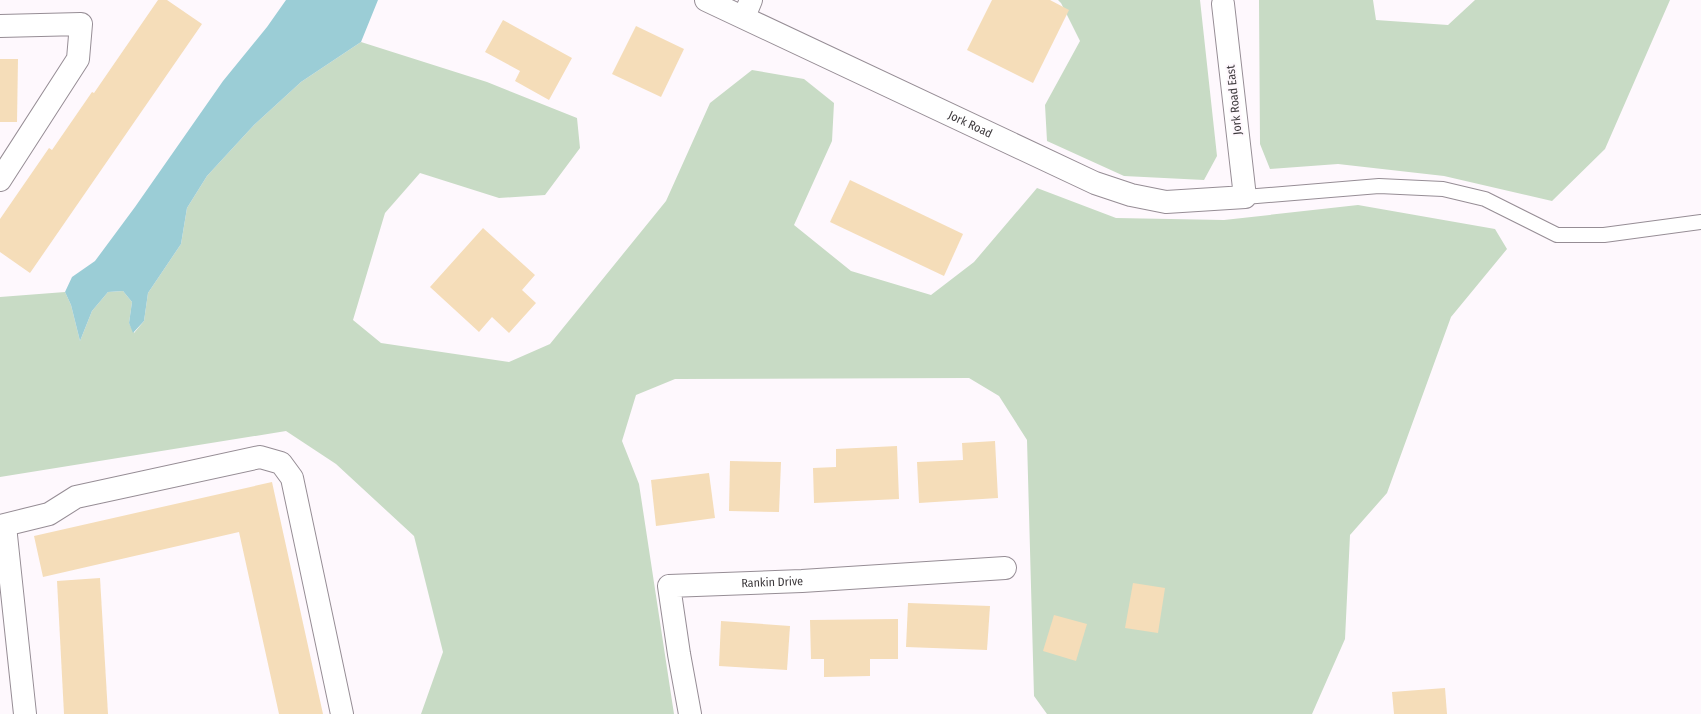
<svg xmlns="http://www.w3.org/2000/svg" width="1701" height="714" font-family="'Fira Sans Condensed',sans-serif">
<rect width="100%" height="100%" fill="#fef8fd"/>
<g fill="#c8dbc5">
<polygon points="1058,0 1200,0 1217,156 1204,180 1124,176 1047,141 1045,105 1080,41 1061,3"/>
<polygon points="1259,0 1373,0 1376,20 1448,25 1475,0 1670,0 1605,149 1552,201 1444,176 1338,164 1270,169 1260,144"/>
<polygon points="361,42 487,82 577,118 580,148 545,195 499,198 420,173 385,213 353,320 381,343 509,362 550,344 666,201 710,103 752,70 804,79 834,103 832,141 794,225 851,271 931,295 974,262 1037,188 1116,218 1224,220 1358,205 1495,229 1507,249 1451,317 1387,493 1350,535 1345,639 1312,714 1047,714 1034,696 1027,440 999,396 969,378 675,379 636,395 622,441 639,484 674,714 421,714 443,652 414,536 336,464 286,431 0,477 0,297 65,292 71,305 80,341 92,311 108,292 123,291 132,302 129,323 134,333 144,321 148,293 181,244 187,208 207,176 254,125 301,82"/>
</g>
<polygon fill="#9bcdd6" points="286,0 378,0 361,42 301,82 254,125 207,176 187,208 181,244 148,293 144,321 133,333 129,323 132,302 123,291 108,292 92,311 80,341 71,305 65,292 72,277 95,261 135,207 223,81 267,27"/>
<g fill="#f5ddb9">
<polygon points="158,0 167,0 202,24 30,273 0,252 0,219 49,148 52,150 92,92 94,93"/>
<polygon points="992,0 1050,0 1069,10 1033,83 967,50"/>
<polygon points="503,20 572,58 549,100 515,81 520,71 485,52"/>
<polygon points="636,26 684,49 661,97 612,74"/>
<polygon points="0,59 18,59 17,122 0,122"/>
<polygon points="850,180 963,234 944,276 830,222"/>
<polygon points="483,228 535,275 522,290 536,303 509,333 492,317 479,332 430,287"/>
<polygon points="995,441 998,498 919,503 917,462 963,460 962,443"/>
<polygon points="897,446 899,499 814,503 813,468 836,467 836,449"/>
<polygon points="730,461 781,462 779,512 729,511"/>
<polygon points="709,473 715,518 656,526 651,480"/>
<polygon points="272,482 323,714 279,714 239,532 43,577 34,536"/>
<polygon points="100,578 108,714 64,714 57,581"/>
<polygon points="1133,583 1165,588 1158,633 1125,628"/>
<polygon points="908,603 990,606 987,650 906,647"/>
<polygon points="1054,615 1087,624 1076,661 1043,651"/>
<polygon points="898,619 898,659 870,659 870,676 824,677 824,659 811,659 810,620"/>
<polygon points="721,621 790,626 787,670 719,666"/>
<polygon points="1445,688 1447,714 1394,714 1392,692"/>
</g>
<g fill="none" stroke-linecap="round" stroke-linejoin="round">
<g stroke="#968d95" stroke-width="16">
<polyline id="lane" points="1245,197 1379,186 1443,189 1485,199 1557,235 1604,235 1701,222"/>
</g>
<g stroke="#968d95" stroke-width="24">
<g id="street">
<path id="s1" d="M706 0 1095 183 1131 195 1166 202 1245 197 1223 4"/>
<polyline points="744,17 751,0"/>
<polyline points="0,26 81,24 78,59 0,180"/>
<polyline points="0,526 49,514 76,497 260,457 281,463 292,478 342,714"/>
<polyline points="5,526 25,714"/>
<path id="s2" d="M690 714 679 654 669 586 802 581 1005 568"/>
</g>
</g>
<use href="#lane" stroke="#fff" stroke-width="14"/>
<use href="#street" stroke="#fff" stroke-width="22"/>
</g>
<g text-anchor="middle" stroke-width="4" stroke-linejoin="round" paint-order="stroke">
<g font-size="12" fill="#3d393c" stroke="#fef8fd">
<text transform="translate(1234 100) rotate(-96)" y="4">Jork Road East</text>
<text dy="4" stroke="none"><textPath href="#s1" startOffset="292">Jork Road</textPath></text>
<text dy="4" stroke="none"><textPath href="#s2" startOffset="233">Rankin Drive</textPath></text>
</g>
</g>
</svg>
